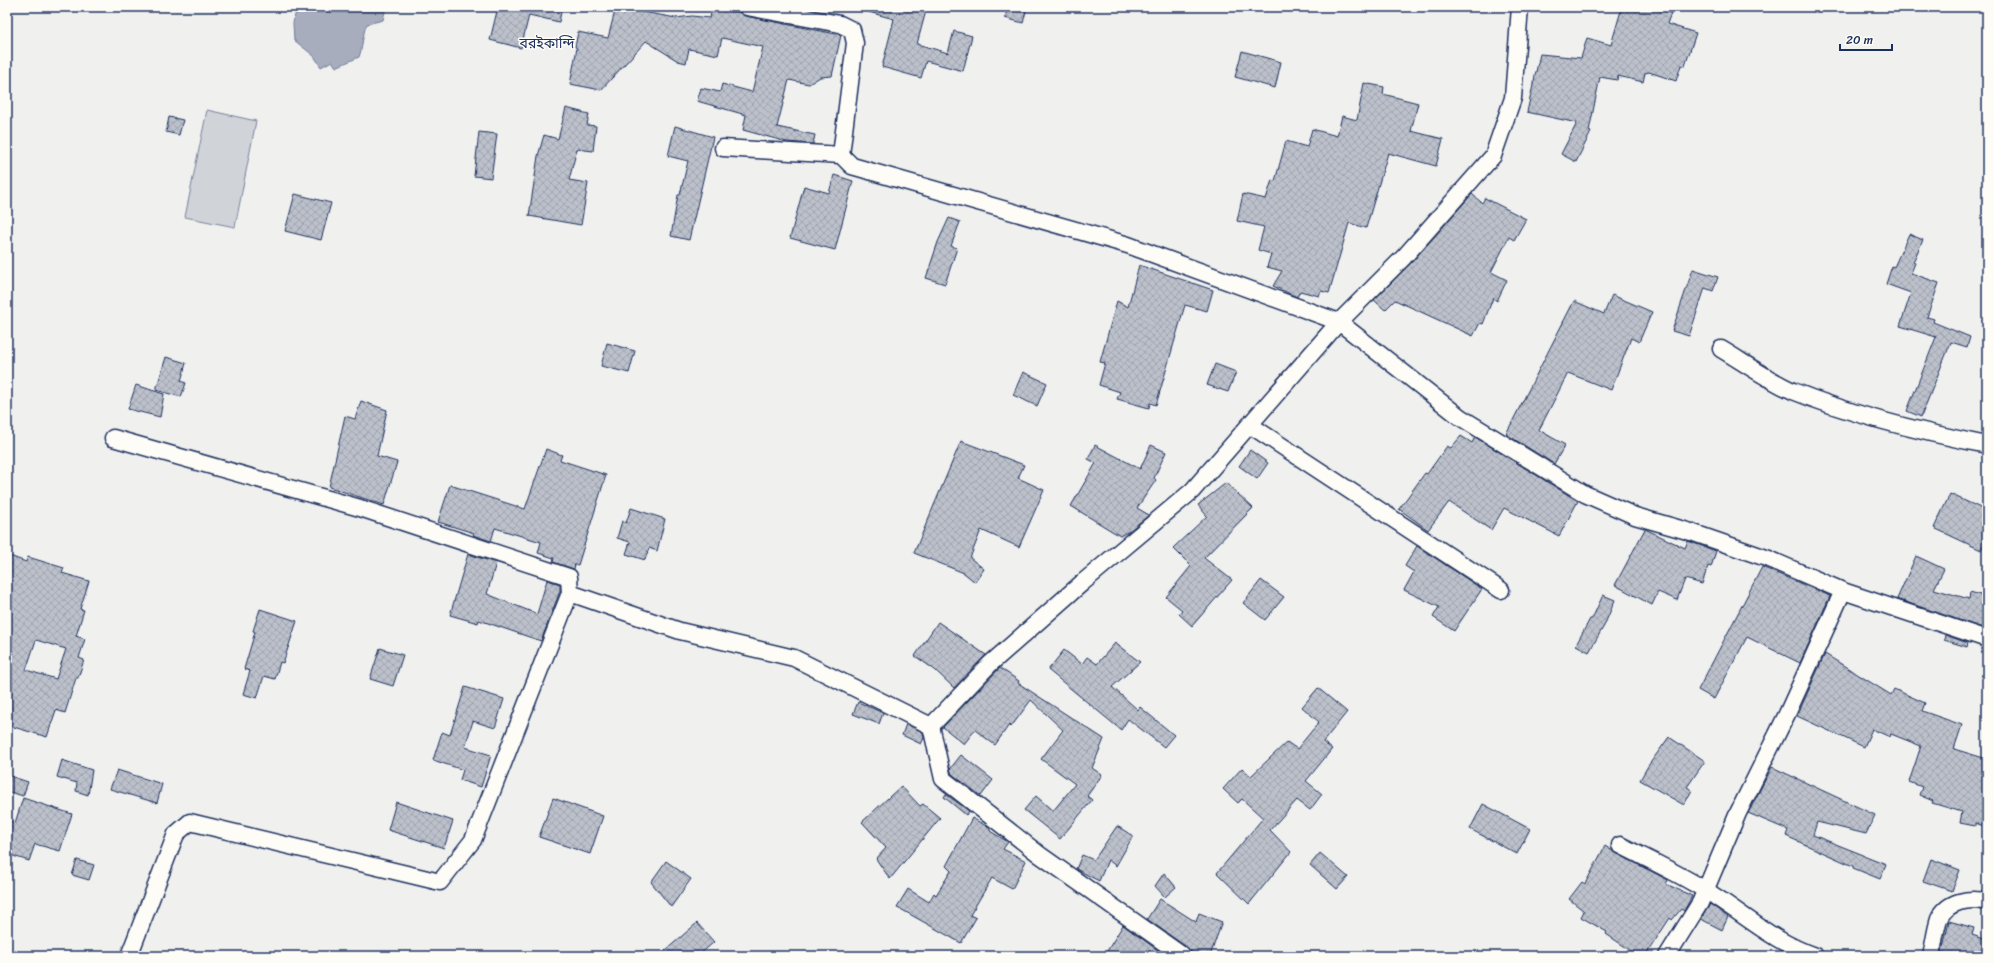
<svg xmlns="http://www.w3.org/2000/svg" width="1994" height="963" font-family="Sriracha,'Noto Sans Bengali',sans-serif">
<defs>
<pattern id="building-cross-hatch" width="8" height="8" patternUnits="userSpaceOnUse"><rect width="8" height="8" fill="#bbc0ca"/><path d="M0 0l8 8M0 8l8-8" fill="none" stroke="#a0a5b0"/></pattern>
</defs>
<rect width="100%" height="100%" fill="#f0f0ee"/>
<filter id="ink" filterUnits="userSpaceOnUse"><feTurbulence type="fractalNoise" baseFrequency=".025" numOctaves="2"/><feDisplacementMap in="SourceGraphic" scale="8" xChannelSelector="R" yChannelSelector="G"/><feConvolveMatrix kernelMatrix="1 2 1 2 8 2 1 2 1" color-interpolation-filters="sRGB"/></filter>
<g filter="url(#ink)">
<polygon fill="#d0d3d8" stroke="#76819b" points="207,110 256,121 235,227 185,217"/>
<path fill="#a7adbd" stroke="#6f7b97" d="M297 7H386L383 20 367 24C362 34 363 47 359 57L336 67 332 61 321 67 314 56 294 40 293 23Z"/>
<g fill="url(#building-cross-hatch)" stroke="#1b2f5e" fill-rule="evenodd">
<polygon points="498,7 562,7 559,22 529,15 521,48 490,40"/>
<polygon points="616,7 676,18 692,16 710,18 712,7 715,7 739,12 745,16 841,35 832,76 820,77 809,84 789,80 777,127 815,135 813,144 787,142 743,130 746,115 697,101 701,88 720,92 722,84 752,92 763,47 722,38 718,55 689,49 686,63 678,61 646,41 601,90 570,84 577,48 575,47 578,32 608,38"/>
<polygon points="866,7 927,7 917,44 948,53 954,31 972,36 963,71 926,61 921,78 882,67 894,19 865,11"/>
<polygon points="1008,7 1027,7 1023,23 1005,18"/>
<polygon points="1622,7 1655,7 1671,13 1667,24 1696,33 1685,66 1681,65 1676,81 1649,72 1645,73 1643,82 1618,76 1617,80 1600,77 1589,131 1591,132 1576,162 1561,154 1577,123 1527,112 1540,54 1581,58 1587,38 1611,45"/>
<polygon points="1242,51 1281,62 1275,88 1235,77"/>
<polygon points="1364,83 1384,87 1383,94 1418,103 1411,131 1443,139 1436,166 1388,153 1366,228 1349,223 1329,293 1321,291 1319,296 1300,291 1297,297 1273,286 1282,271 1267,267 1271,254 1258,250 1264,227 1237,221 1243,194 1266,199 1272,180 1275,181 1286,141 1307,147 1312,129 1337,136 1342,116 1357,120"/>
<polygon points="566,108 589,114 587,125 596,126 593,151 577,149 569,180 588,183 581,225 529,216 538,156 544,135 558,139"/>
<polygon points="169,117 183,120 179,135 166,132"/>
<polygon points="675,126 713,137 689,240 671,236 678,195 680,195 688,161 668,156"/>
<polygon points="479,132 497,134 491,178 474,176"/>
<polygon points="834,175 853,181 835,250 790,238 804,186 829,193"/>
<polygon points="295,194 331,203 321,240 285,231"/>
<polygon points="1472,194 1482,203 1485,198 1526,219 1514,240 1509,237 1491,272 1507,280 1497,301 1493,298 1483,324 1480,323 1473,336 1395,300 1385,310 1374,300 1411,263"/>
<polygon points="949,218 960,222 951,246 957,248 945,284 926,278 938,242"/>
<polygon points="1909,234 1923,240 1913,262 1915,263 1911,273 1939,283 1927,317 1934,319 1933,322 1970,337 1967,347 1951,342 1921,417 1907,411 1936,337 1900,326 1911,293 1886,284 1892,266 1894,267"/>
<polygon points="1139,265 1213,290 1207,311 1185,305 1156,405 1150,403 1149,408 1117,399 1120,392 1099,385 1105,363 1100,362 1117,301 1128,307"/>
<polygon points="1693,269 1718,277 1713,291 1705,288 1689,336 1672,331"/>
<polygon points="1612,295 1652,312 1639,342 1631,338 1611,390 1568,373 1539,430 1565,445 1554,464 1506,434 1574,301 1604,314"/>
<polygon points="607,343 635,351 629,373 601,366"/>
<polygon points="166,357 186,363 181,381 186,383 181,397 156,390"/>
<polygon points="1215,364 1236,372 1228,392 1207,385"/>
<polygon points="1023,372 1047,383 1037,406 1013,395"/>
<polygon points="136,385 164,394 160,417 128,409"/>
<polygon points="361,401 387,410 377,456 397,462 384,505 329,487 345,416 355,419"/>
<polygon points="1461,436 1472,443 1475,437 1578,501 1559,536 1504,508 1491,530 1449,502 1428,530 1399,509 1425,473 1427,474 1447,446 1451,448"/>
<polygon points="961,441 1024,465 1018,478 1044,490 1019,547 981,530 970,558 984,569 975,582 964,573 914,553"/>
<polygon points="1095,445 1140,469 1151,445 1166,452 1154,478 1156,480 1137,508 1149,515 1129,531 1120,536 1071,506 1096,463 1088,459"/>
<polygon points="546,449 562,455 560,460 606,475 578,565 575,564 574,569 553,562 554,558 538,553 541,542 495,528 491,541 473,535 474,533 438,522 450,485 525,509"/>
<polygon points="1250,450 1268,463 1257,479 1239,466"/>
<polygon points="1226,483 1253,508 1204,558 1232,580 1192,626 1179,614 1182,610 1166,597 1191,566 1173,548 1207,516 1198,505"/>
<polygon points="1950,494 1987,511 1987,537 1981,550 1934,528"/>
<polygon points="631,508 665,519 657,551 649,548 645,560 626,554 630,542 617,538 622,521 626,523"/>
<polygon points="1645,529 1685,548 1688,541 1716,551 1711,567 1708,566 1702,584 1685,579 1677,600 1658,592 1652,605 1615,585"/>
<polygon points="1417,546 1482,589 1454,631 1433,617 1439,607 1404,590 1414,572 1405,566"/>
<polygon points="468,554 496,563 487,594 537,614 547,580 560,584 560,591 541,641 479,620 478,623 450,615"/>
<path d="M7 555 26 562 28 557 64 568 62 573 89 581 80 609 84 610 76 636 85 639 79 658 84 660 78 678H76L65 713 56 710 47 737 7 725ZM36 640 66 649 56 679 26 670Z"/>
<polygon points="1916,556 1944,569 1934,589 1969,599 1970,592 1987,597 1987,615 1983,628 1897,599"/>
<polygon points="1762,567 1830,596 1800,663 1747,637 1714,699 1698,690"/>
<polygon points="1261,580 1284,597 1265,620 1243,603"/>
<polygon points="1603,595 1615,600 1604,626 1589,652 1576,645 1590,619 1592,619"/>
<polygon points="260,609 297,621 283,663 280,662 275,679 264,676 257,698 243,694 250,671 244,669 255,632 253,631"/>
<polygon points="938,622 986,655 954,688 935,670 915,656"/>
<polygon points="1945,635 1968,643 1967,647 1944,640"/>
<polygon points="1115,643 1140,662 1112,687 1138,710 1140,707 1174,735 1164,747 1128,719 1121,730 1048,670 1064,650 1082,664 1087,657 1097,664"/>
<polygon points="380,648 403,655 393,686 370,679"/>
<polygon points="1825,654 1891,695 1894,689 1925,703 1922,711 1962,725 1954,749 1987,759 1987,827 1975,823 1975,826 1960,823 1962,812 1932,803 1933,801 1919,795 1922,787 1909,782 1921,746 1891,734 1890,737 1872,729 1864,747 1797,716"/>
<polygon points="1000,668 1019,681 1018,683 1104,739 1092,768 1102,775 1087,796 1092,800 1060,839 1024,810 1036,796 1053,811 1075,784 1041,759 1063,730 1031,700 1011,727 1009,725 995,745 975,730 964,744 943,727"/>
<polygon points="465,687 504,699 495,728 473,721 465,747 491,755 481,787 460,780 463,770 433,760 442,732 450,735"/>
<polygon points="1318,688 1347,712 1323,742 1332,749 1306,781 1322,794 1310,810 1297,800 1270,830 1291,852 1249,904 1217,873 1263,818 1242,799 1238,803 1223,789 1242,768 1251,776 1287,742 1297,749 1319,722 1302,707"/>
<polygon points="858,702 883,713 879,724 853,714"/>
<polygon points="906,724 923,732 924,738 921,744 902,735"/>
<polygon points="1669,737 1705,761 1687,787 1692,790 1684,805 1640,780 1648,766"/>
<polygon points="961,755 993,780 981,796 952,774 950,769"/>
<polygon points="62,760 92,770 88,795 76,791 77,783 57,777"/>
<polygon points="1772,767 1875,815 1866,834 1817,822 1813,835 1886,864 1880,879 1853,868 1853,866 1786,836 1788,830 1748,813"/>
<polygon points="117,770 162,784 157,803 110,789"/>
<polygon points="7,775 28,782 23,796 7,791"/>
<polygon points="901,786 920,806 923,804 940,818 890,879 876,859 886,848 862,822"/>
<polygon points="946,794 969,811 966,815 944,797"/>
<polygon points="23,798 72,814 60,851 35,844 29,861 7,854 7,820 15,823"/>
<polygon points="553,798 603,816 590,854 539,837"/>
<polygon points="396,802 453,821 444,848 388,830"/>
<polygon points="1483,804 1530,829 1517,854 1470,829"/>
<polygon points="972,818 990,828 990,831 1008,842 1003,849 1026,861 1012,889 992,878 970,915 976,918 961,943 897,907 908,889 929,902 934,893 936,895 951,871 946,866"/>
<polygon points="1117,826 1133,836 1116,866 1108,860 1099,881 1076,869 1082,855 1094,860"/>
<polygon points="1605,846 1616,853 1668,880 1666,884 1692,896 1684,911 1681,909 1672,920 1670,918 1645,956 1639,956 1606,934 1607,932 1581,917 1584,911 1569,899 1582,882 1585,884"/>
<polygon points="1320,853 1348,877 1337,889 1310,865"/>
<polygon points="1931,859 1960,870 1952,891 1923,881"/>
<polygon points="77,860 94,865 89,880 72,875"/>
<polygon points="666,861 691,879 671,907 651,882"/>
<polygon points="1164,873 1176,887 1165,897 1155,886"/>
<polygon points="1160,899 1196,922 1199,913 1222,922 1210,956 1193,956 1188,948 1147,919"/>
<polygon points="1710,904 1728,917 1722,930 1701,919"/>
<polygon points="1949,921 1974,928 1972,935 1987,940 1987,956 1941,956"/>
<polygon points="697,923 714,942 698,956 659,956"/>
<polygon points="1123,925 1166,956 1104,956"/>
</g>
<g fill="none" stroke-linecap="round" stroke-linejoin="round">
<g stroke="#1b2f5e" stroke-width="19">
<g id="minor">
<polyline points="747,7 840,24 852,30 855,43 841,155 852,166 1128,245 1339,322 1192,491 1082,583 990,664 931,726"/>
<polyline points="1520,7 1513,98 1493,156 1404,257 1339,322 1460,417 1585,494 1635,516 1691,532 1769,559 1843,591 1987,639"/>
<polyline points="723,148 841,155"/>
<path d="M1721 349C1743 362 1770 381 1793 391 1855 416 1921 432 1987 445"/>
<polyline points="1250,425 1501,590"/>
<polyline points="113,438 360,508 569,577 570,593 473,840 440,882 190,822 176,834 129,956"/>
<polyline points="570,593 680,631 794,658 931,726"/>
<polyline points="931,726 943,779 1040,855 1183,956"/>
<path d="M1620 845C1651 861 1687 877 1716 897 1748 918 1778 944 1815 956"/>
<polyline points="1667,956 1700,903 1738,813 1787,714 1843,591"/>
<path d="M1931 956C1934 944 1935 931 1939 919 1947 901 1970 897 1987 902"/>
</g>
</g>
<use href="#minor" stroke="#fdfcf7" stroke-width="16"/>
</g>
</g>
<g text-anchor="middle" stroke-width="3" stroke-linejoin="round" paint-order="stroke">
<g font-size="14" fill="#1b2f5e" stroke="#fdfcf7">
<text x="547" y="48">বরইকান্দি</text>
</g>
</g>
<rect width="1994" height="963" fill="none" stroke="#fdfcf7" stroke-width="24"/>
<rect x="12" y="12" width="1970" height="939" fill="none" stroke="#1b2f5e" stroke-width="1.5" filter="url(#ink)"/>
<path d="M1840 44v6h52v-6" fill="none" stroke="#1b2f5e" stroke-width="2"/>
<text x="1846" y="44" font-size="12" fill="#1b2f5e" stroke="#fdfcf7" stroke-width="3" paint-order="stroke">20 m</text>
</svg>
